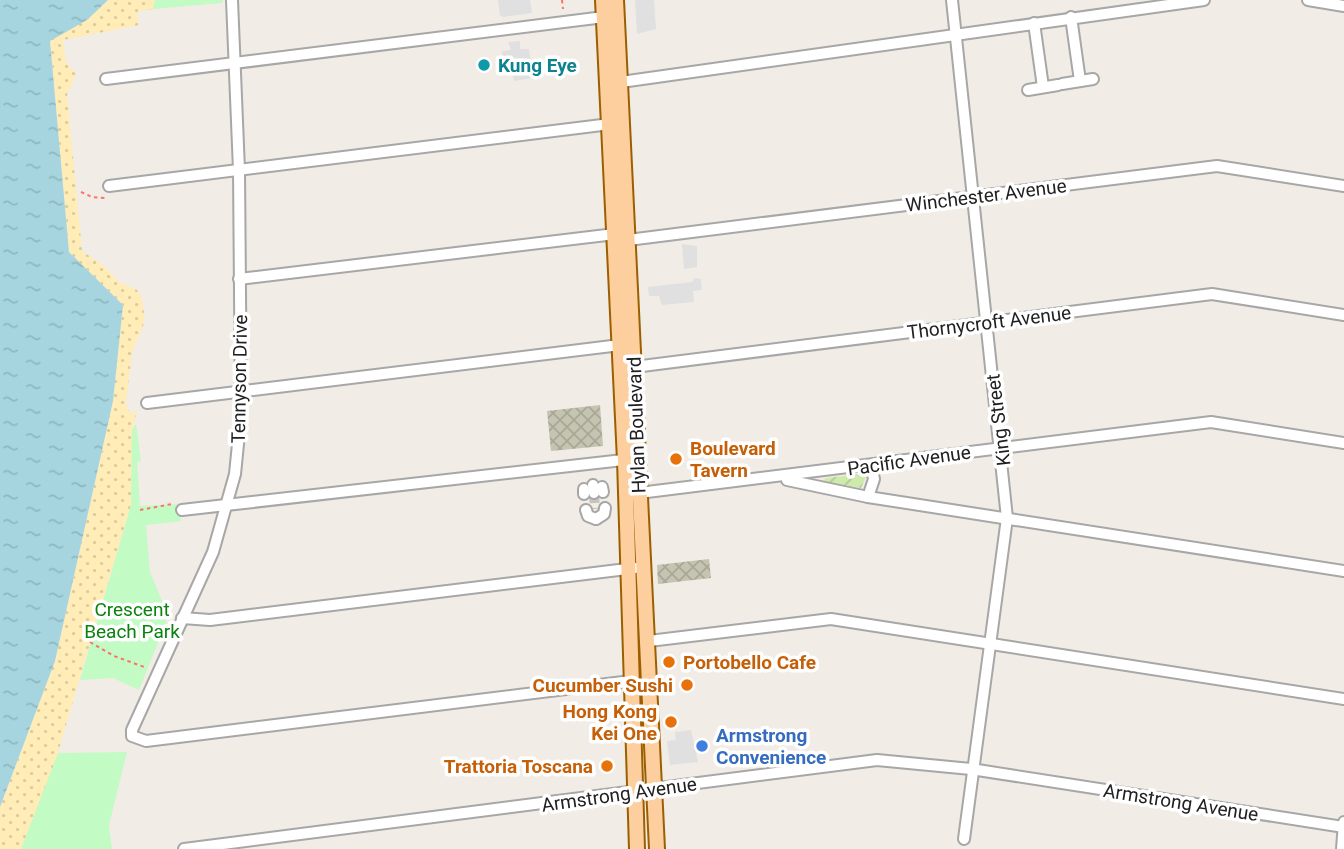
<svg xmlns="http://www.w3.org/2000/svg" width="1344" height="849" font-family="Roboto,sans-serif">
<defs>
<pattern id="construction-cross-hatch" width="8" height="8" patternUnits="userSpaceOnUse" patternTransform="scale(1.75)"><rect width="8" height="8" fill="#c5c4b1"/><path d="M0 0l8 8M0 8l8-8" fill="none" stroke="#a9a898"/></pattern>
<pattern id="sand-dots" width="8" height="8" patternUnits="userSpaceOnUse" patternTransform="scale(1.75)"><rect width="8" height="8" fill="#ffecb6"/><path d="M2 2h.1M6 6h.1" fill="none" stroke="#daca9c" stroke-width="1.8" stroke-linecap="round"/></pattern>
<pattern id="garden-furrows" width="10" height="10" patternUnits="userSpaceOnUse" patternTransform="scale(1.75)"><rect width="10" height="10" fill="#ceebab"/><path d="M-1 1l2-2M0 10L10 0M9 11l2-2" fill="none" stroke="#b1c993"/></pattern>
<pattern id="water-ripples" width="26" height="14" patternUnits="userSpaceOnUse" patternTransform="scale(1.75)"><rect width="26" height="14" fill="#a6d5df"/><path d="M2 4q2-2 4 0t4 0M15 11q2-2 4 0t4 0" fill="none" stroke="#8fb7bf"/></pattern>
</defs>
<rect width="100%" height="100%" fill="#f1ece6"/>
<g fill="url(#construction-cross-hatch)">
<polygon points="600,405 603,446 551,451 547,411"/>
<polygon points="709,559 711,578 658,584 657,565"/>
</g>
<polygon fill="url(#sand-dots)" points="108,0 155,0 153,9 137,12 139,25 63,40 66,62 76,74 67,95 82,251 105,267 119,282 137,290 142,298 145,321 132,352 126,402 129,413 137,411 132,430 131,505 58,752 61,766 40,803 21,849 0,849 0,807 55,661 113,401 123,305 69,252 50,40 87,20"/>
<g fill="#c3fbc4">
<polygon points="155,0 223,0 222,3 153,9"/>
<polygon points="136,424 141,461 137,462 140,506 179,504 181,521 146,525 150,572 165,608 166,623 139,690 113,678 80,680 131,505 132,430"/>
<polygon points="127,752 109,825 112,849 21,849 58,753"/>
</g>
<polygon fill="url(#garden-furrows)" points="861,474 866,477 861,488 823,481 826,478"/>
<g fill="#e0e0e0">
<polygon points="498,0 530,0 532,13 503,17 500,15"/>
<polygon points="635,0 654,0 656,29 637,34"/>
<polygon points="520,41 520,49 529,49 533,78 514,81 512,69 504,69 502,51 511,50 508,42"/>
<polygon points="682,244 697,246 697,267 684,269"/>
<polygon points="695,278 701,279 702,290 693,291 694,302 662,305 659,296 649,296 648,287 692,282"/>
<polygon points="691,730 698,762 670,765 667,741 676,740 675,732"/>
</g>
<polygon fill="url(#water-ripples)" points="0,0 108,0 87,20 50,41 69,252 123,305 113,401 55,661 0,807"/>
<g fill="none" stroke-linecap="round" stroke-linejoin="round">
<polyline stroke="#c7c3be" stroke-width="10" stroke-dasharray="10 5" stroke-linecap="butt" points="594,493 595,509"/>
<g stroke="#a7a7a7" stroke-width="14">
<g id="minor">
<polyline points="232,0 239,170 241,414 235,474 213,552 132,730 132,736 146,741 631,681"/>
<polyline points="952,0 1007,518 964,839"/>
<polyline points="1308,0 1344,6"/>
<polyline points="1071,17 1080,81"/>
<polyline points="1034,23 1043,87"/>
<polyline points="106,79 604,17"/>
<polyline points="621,82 1204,0"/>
<polyline points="1062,84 1093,79"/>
<polyline points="1028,90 1058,85"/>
<polyline points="109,186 610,124"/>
<polyline points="628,240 1217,166 1344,186"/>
<polyline points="239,279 615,234"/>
<polyline points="634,367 1212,294 1344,315"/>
<polyline points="147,403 620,345"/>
<polyline points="787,480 868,497 1344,571"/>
<polyline points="593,485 594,493"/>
<polyline points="602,487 603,492"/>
<polyline points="584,489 584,494"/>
<polyline points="639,493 1211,422 1344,443"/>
<polyline points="868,497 874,479 871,466"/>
<polyline points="182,510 632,459"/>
<polyline points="586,510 588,516 596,519"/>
<polyline points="596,519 604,514 605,508"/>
<polyline points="182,618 210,620 635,568"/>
<polyline points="649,641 831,619 1344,699"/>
<polyline points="184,849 877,760 971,769 1344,827"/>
<polyline points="1342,849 1344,822"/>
</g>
</g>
<g stroke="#9c5f00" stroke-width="18">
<g id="major">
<polyline points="603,0 625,460 637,849"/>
<polyline points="616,0 657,849"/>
</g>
</g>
<g stroke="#fc726b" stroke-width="2" stroke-dasharray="3.5 3.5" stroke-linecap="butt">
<polyline points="562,0 563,9"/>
<polyline points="81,192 92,197 106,198"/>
<polyline points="140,510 172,504"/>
<polyline points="90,642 114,656 147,668"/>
</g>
<use href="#minor" stroke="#fff" stroke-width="10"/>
<use href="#major" stroke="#fdcf9e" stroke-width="14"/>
</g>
<circle fill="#0f9aa8" stroke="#fff" stroke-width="2.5" cx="484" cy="65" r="7"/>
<g fill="#e8710a" stroke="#fff" stroke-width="2.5">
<circle cx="676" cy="459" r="7"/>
<circle cx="669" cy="662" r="7"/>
<circle cx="687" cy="685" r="7"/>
<circle cx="671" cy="722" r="7"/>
<circle cx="607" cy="766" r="7"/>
</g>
<circle fill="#3f7fe0" stroke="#fff" stroke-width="2.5" cx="702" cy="746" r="7"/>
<g text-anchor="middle" stroke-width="7" stroke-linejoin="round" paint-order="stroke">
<g font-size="19" font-weight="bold" fill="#0d838f" stroke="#fff" text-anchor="start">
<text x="498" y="72">Kung Eye</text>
</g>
<g font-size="19" fill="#202020" stroke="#fff">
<text transform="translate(986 195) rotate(-7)" y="7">Winchester Avenue</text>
<text transform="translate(989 322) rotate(-7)" y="7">Thornycroft Avenue</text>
<text transform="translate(239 379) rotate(-89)" y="7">Tennyson Drive</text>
<text transform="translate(998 420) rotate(-97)" y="7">King Street</text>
<text transform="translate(636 425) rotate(-92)" y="7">Hylan Boulevard</text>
<text transform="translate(909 460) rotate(-8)" y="7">Pacific Avenue</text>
<text transform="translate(619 794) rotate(-8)" y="7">Armstrong Avenue</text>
<text transform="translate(1181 802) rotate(9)" y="7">Armstrong Avenue</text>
</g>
<g font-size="19" font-weight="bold" fill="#c56008" stroke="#fff" text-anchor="end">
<text x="690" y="455" text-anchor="start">Boulevard<tspan x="690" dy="22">Tavern</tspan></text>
<text x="683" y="669" text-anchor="start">Portobello Cafe</text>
<text x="673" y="692">Cucumber Sushi</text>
<text x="657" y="718">Hong Kong<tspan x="657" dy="22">Kei One</tspan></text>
<text x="593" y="773">Trattoria Toscana</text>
</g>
<g font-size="19" fill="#0a820d" stroke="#fff">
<text x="132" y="616">Crescent<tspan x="132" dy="22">Beach Park</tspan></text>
</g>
<g font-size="19" font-weight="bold" fill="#366cbe" stroke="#fff" text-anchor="start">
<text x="716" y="742">Armstrong<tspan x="716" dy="22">Convenience</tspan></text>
</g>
</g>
</svg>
